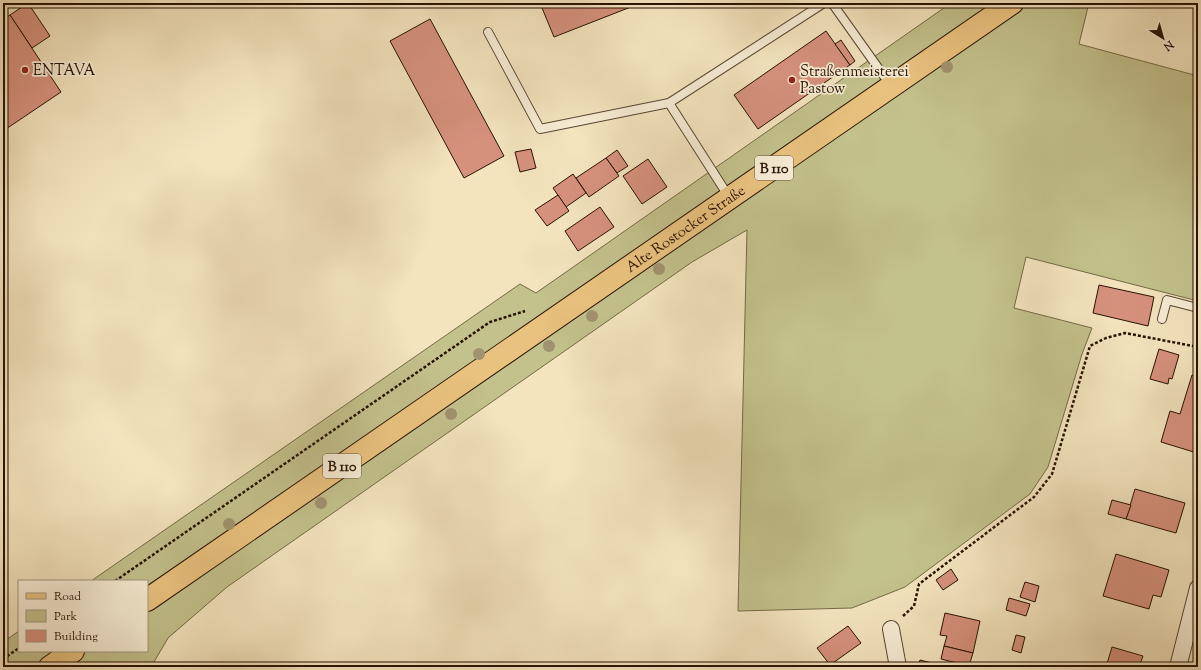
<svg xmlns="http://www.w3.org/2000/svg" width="1201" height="670" font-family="'Sorts Mill Goudy',serif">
<rect width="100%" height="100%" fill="#f3e4be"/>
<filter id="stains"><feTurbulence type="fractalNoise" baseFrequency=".005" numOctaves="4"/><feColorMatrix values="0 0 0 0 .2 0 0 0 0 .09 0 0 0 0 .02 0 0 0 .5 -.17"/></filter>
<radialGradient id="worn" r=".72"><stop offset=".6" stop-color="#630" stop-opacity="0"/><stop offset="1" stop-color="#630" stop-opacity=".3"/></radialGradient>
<polygon fill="#c3c18c" stroke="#756947" points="951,3 1089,3 1079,44 1198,76 1198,301 1026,257 1014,308 1092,328 1082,354 1048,467 1030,494 905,587 852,608 738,611 747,230 692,262 227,587 168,638 151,667 3,667 3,642 19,631 19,651 147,651 147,581 91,581 520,284 536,293"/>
<g fill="#d6917d" stroke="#271102">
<polygon points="28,3 50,36 32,48 10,15"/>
<polygon points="540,3 641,3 554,37"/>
<polygon points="10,15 61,92 3,131 3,19"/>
<polygon points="430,19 504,156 464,178 390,41"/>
<polygon points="826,31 850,65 758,129 734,95"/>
<polygon points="841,40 855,61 850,65 835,44"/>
<polygon points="531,149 536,168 520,172 515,152"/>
<polygon points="617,150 628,166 617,173 606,158"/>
<polygon points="606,158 619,176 589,197 576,178"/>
<polygon points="648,159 667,187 642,204 623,176"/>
<polygon points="573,174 586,193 566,207 553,188"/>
<polygon points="558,195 569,211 547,226 535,210"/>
<polygon points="600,207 614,227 578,251 565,231"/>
<polygon points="1099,285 1154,297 1148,326 1093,313"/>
<polygon points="1159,349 1179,355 1172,379 1169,378 1168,384 1150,379"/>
<polygon points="1192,375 1198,377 1197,453 1161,442 1170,411 1180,414"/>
<polygon points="1135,489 1185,503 1176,533 1126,519"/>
<polygon points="1112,500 1131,505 1126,519 1108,514"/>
<polygon points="1116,554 1169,570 1161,597 1153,595 1149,609 1103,596"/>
<polygon points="951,569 958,580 943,590 936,580"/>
<polygon points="1025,582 1039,586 1035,602 1020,597"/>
<polygon points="1009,598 1030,604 1026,616 1006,610"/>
<polygon points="945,613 980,621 973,653 944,646 947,636 940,635"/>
<polygon points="848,626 861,643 830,665 817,648"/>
<polygon points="1016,635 1025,637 1021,653 1012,650"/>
<polygon points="944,646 973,653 969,666 941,659"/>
<polygon points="1112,647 1143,656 1139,667 1106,667"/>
<polygon points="920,660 932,663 931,667 918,667"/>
</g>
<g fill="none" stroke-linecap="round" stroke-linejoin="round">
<g stroke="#5a4631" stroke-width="10">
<g id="lane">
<polyline points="832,3 891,86"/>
<polyline points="488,32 540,129 669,103 824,3"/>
<polyline points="669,103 729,197"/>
<polyline points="1162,319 1167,300 1198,308"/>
</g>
</g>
<g stroke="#5a4631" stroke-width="18">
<g id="street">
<polyline points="891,629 898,667"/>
<polyline points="1178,667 1198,588"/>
</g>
</g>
<g stroke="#271102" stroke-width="24">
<g id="primary">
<path id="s1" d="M147 600 1012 3"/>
<polyline points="50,667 73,651"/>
</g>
</g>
<g stroke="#271102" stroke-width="2.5" stroke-dasharray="3 2" stroke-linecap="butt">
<polyline points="115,581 490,322 525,311"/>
<polyline points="903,616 914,606 919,584 1034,497 1052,474 1090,346 1106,338 1125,333 1198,347"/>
<polyline points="3,659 19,648"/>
</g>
<use href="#lane" stroke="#f7edd5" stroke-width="8"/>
<use href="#street" stroke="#f7edd5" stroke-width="16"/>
<use href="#primary" stroke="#eac27f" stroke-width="22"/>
</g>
<g fill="#a19271">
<circle cx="947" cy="67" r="6"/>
<circle cx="659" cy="269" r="6"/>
<circle cx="592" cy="316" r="6"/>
<circle cx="549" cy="346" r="6"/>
<circle cx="479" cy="354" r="6"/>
<circle cx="451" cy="414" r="6"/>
<circle cx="321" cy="503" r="6"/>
<circle cx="229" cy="524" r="6"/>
</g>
<g fill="#8f2418" stroke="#f7edd5" stroke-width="1.5">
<circle cx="25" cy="70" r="4"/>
<circle cx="792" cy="80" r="4"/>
</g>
<g text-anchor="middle" stroke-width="3.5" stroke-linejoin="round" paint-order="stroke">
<g fill="#f7edd5" stroke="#655341" stroke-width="1">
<rect x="755" y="156" width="38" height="24" rx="3"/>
<rect x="323" y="454" width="38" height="24" rx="3"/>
</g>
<g font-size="14" font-weight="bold" fill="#271102">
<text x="774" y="173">B 110</text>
<text x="342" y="471">B 110</text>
</g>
<g font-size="15" fill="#271102" stroke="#f7edd5" text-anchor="start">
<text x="33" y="75">ENTAVA</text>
<text x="800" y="76">Straßenmeisterei<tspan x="800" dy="17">Pastow</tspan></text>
</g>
<g font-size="15" fill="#271102" stroke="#f7edd5">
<text dy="5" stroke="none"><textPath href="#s1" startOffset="654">Alte Rostocker Straße</textPath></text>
</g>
</g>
<rect width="1201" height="670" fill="none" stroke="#f3e4be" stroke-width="16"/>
<rect x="4" y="4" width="1193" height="662" fill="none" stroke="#271102" stroke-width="2"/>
<rect x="8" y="8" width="1185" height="654" fill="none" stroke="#271102"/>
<rect x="18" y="580" width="130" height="72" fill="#f7edd5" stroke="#a49581"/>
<rect x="26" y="593" width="20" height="6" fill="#eac27f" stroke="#a49581"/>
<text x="54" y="600" font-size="12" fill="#271102">Road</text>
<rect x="26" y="610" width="20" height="12" fill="#c3c18c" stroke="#a49581"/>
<text x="54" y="620" font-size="12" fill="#271102">Park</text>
<rect x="26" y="630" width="20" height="12" fill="#d6917d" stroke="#a49581"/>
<text x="54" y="640" font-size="12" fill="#271102">Building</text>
<g transform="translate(1163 38) rotate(143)" stroke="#f7edd5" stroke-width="3" paint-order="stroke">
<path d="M0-3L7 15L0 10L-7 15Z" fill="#271102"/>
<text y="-6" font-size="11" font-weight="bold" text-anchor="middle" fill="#271102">N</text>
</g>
<rect width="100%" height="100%" filter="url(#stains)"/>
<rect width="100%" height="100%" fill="url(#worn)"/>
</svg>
